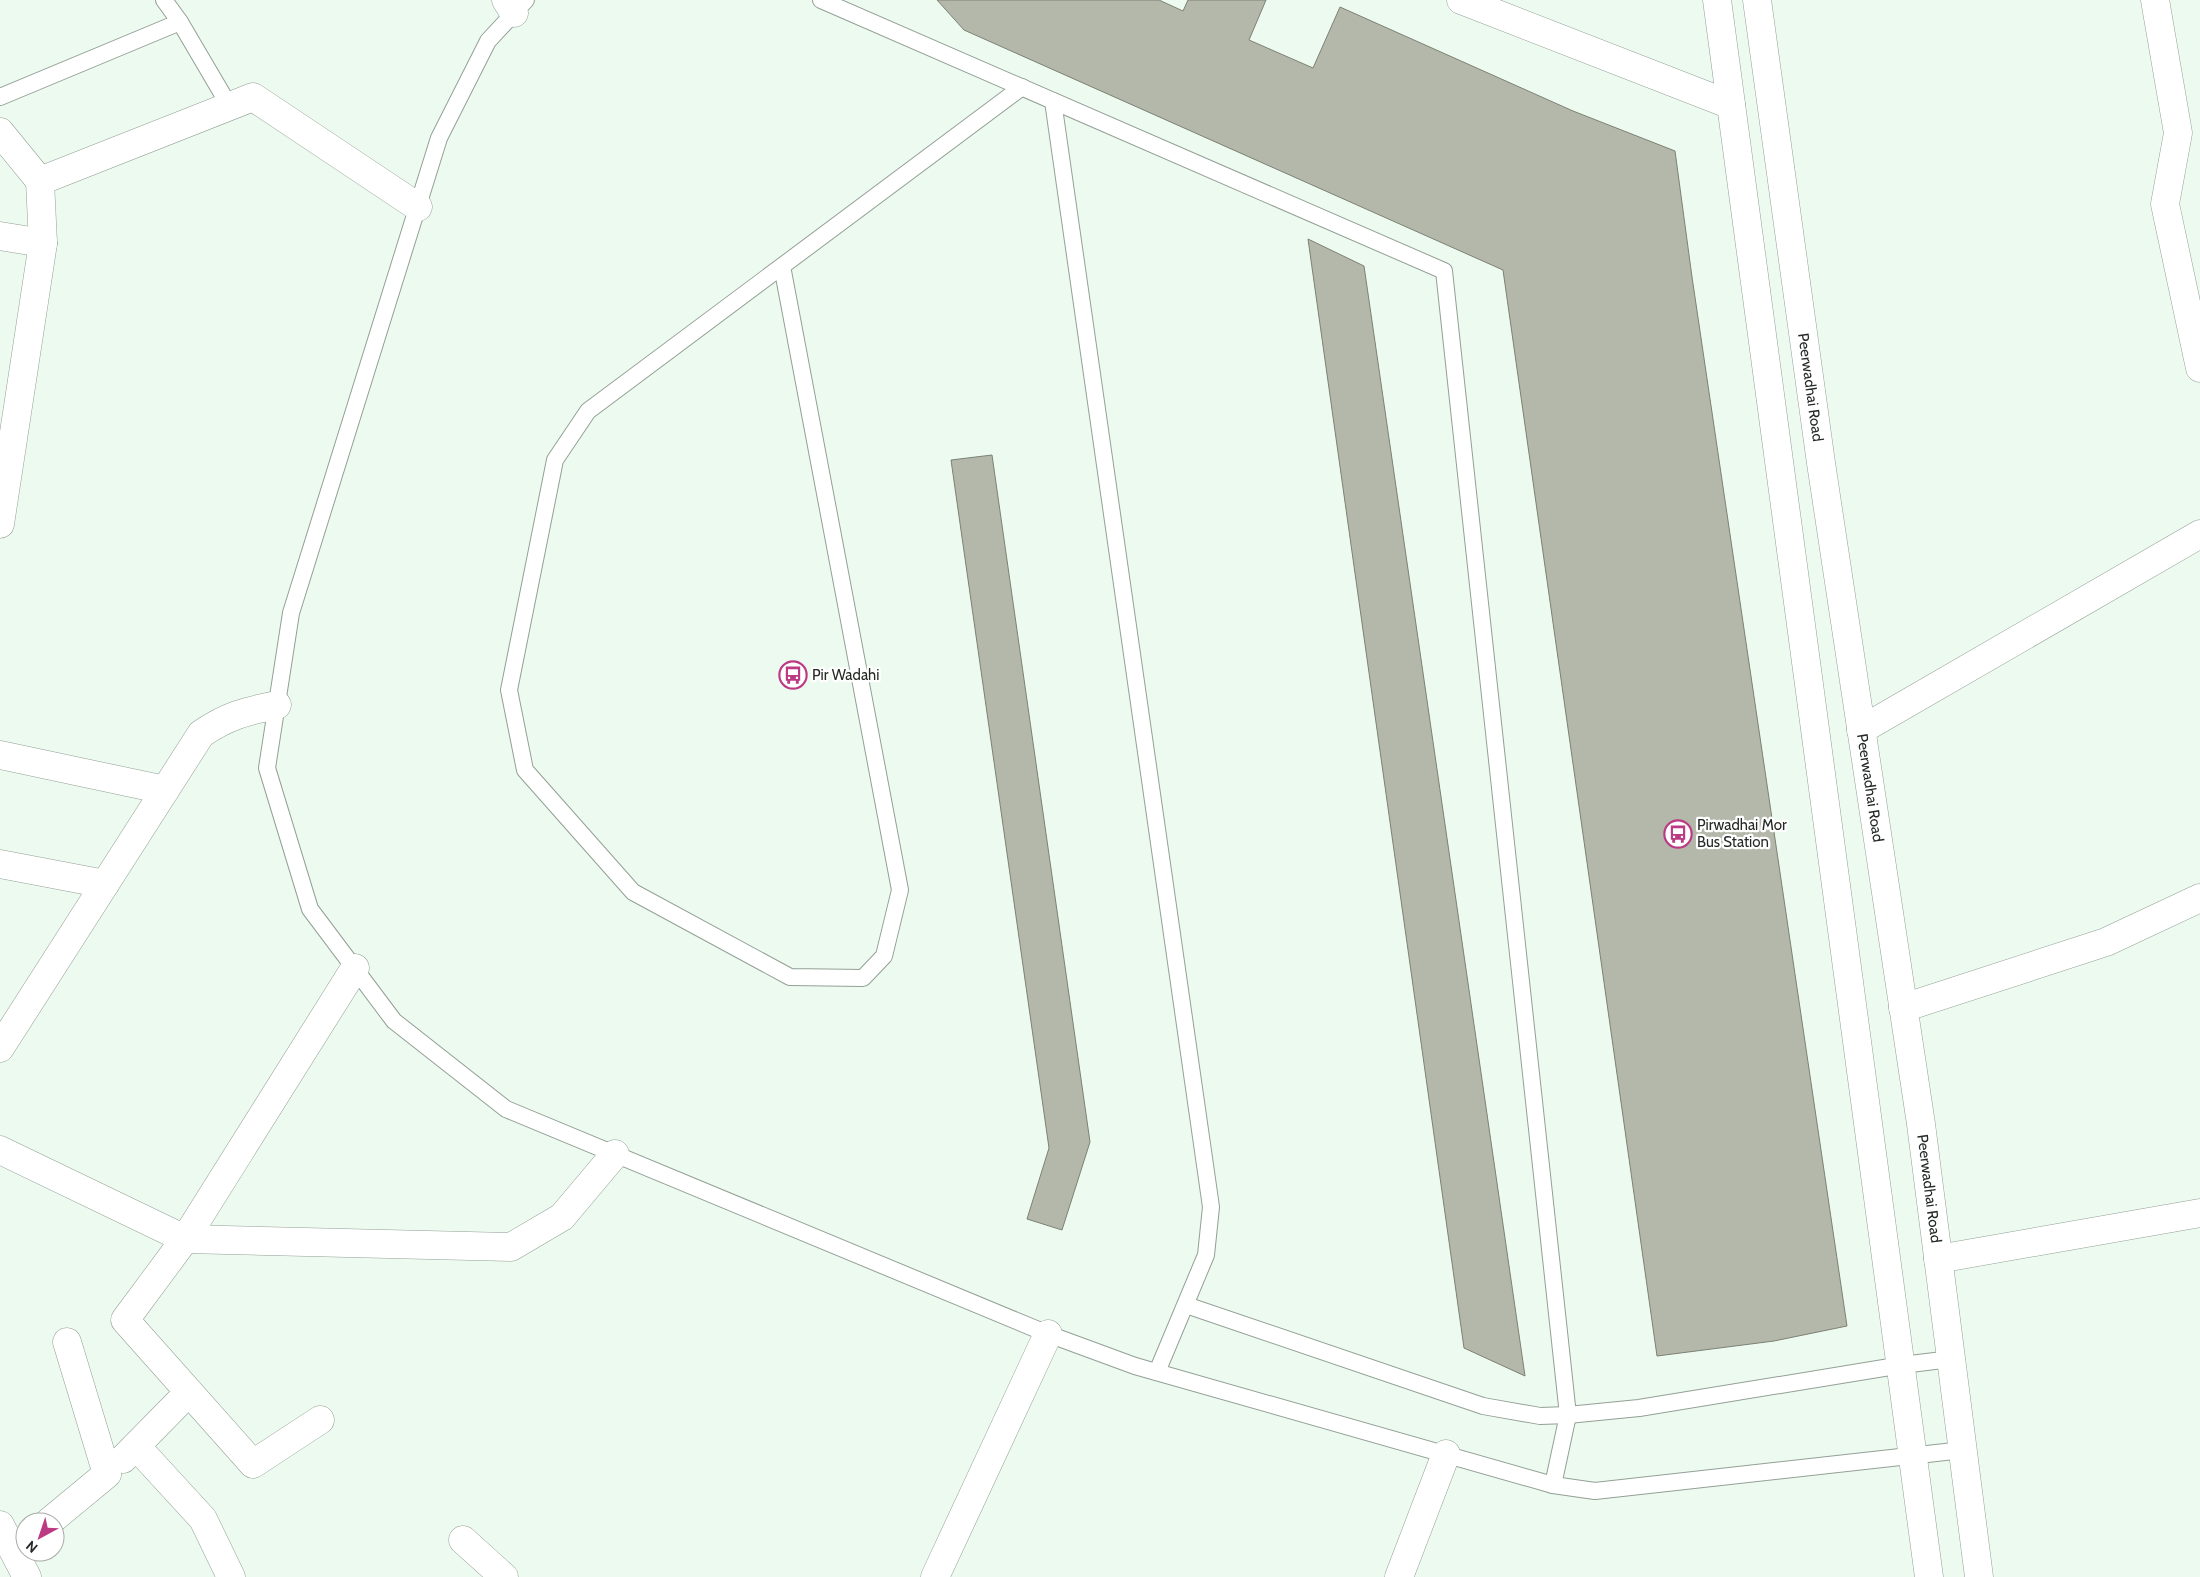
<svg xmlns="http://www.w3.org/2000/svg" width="2200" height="1577" font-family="Cabin,sans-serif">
<rect width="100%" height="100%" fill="#edfaef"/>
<g fill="#b4b8aa" stroke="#7d8174">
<polygon points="937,0 1159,0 1183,11 1188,0 1266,0 1249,40 1313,68 1340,7 1573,111 1675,151 1692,277 1847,1326 1774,1341 1657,1356 1503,270 964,30"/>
<polygon points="1308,239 1364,266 1525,1376 1464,1348"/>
<polygon points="992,455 1090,1142 1062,1230 1027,1219 1049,1148 951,460"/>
</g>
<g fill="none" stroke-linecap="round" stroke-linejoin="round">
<g stroke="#93a096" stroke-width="18">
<g id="service">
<polyline points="164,0 180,22 230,107"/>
<polyline points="526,0 488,41 439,138 291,613 267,768 310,909 394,1021 506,1109 1048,1334 1135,1366 1553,1485 1595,1491 1963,1450"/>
<polyline points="821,0 1444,271 1568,1415 1553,1485"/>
<polyline points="0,97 180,22"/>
<polyline points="1053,101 1211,1207 1206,1255 1157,1372"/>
<polyline points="782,266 900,890 884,956 863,978 790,977 633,892 525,770 509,690 555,460 588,411 1022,87"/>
<polyline points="1186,1305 1483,1406 1540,1416 1568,1415 1639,1408 1902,1365 1951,1359"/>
</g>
</g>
<g stroke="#93a096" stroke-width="29">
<g id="minor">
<polyline points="506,0 514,13"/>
<polyline points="1461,0 1731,105"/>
<polyline points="2155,0 2178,133 2165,204 2200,368"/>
<polyline points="0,132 40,181"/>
<polyline points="0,236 43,243"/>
<polyline points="0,524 43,243 40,181 253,97 418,207"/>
<polyline points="1861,730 2200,534"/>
<polyline points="0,755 165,790"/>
<polyline points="0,864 105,884"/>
<polyline points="1903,1008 2106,942 2200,898"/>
<path d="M0 1048 201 734C227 716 246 711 277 705"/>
<polyline points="0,1150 185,1239 511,1247 562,1217 615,1154"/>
<polyline points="1938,1259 2200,1213"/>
<polyline points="320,1420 253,1464 125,1320 185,1239 355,968"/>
<polyline points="136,1446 203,1519 231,1577"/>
<polyline points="123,1459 189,1392"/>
<polyline points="49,1522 107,1474 67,1342"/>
<polyline points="0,1525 27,1577"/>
<polyline points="463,1540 504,1577"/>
<polyline points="935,1577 1048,1334"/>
<polyline points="1399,1577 1446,1454"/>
</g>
</g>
<g stroke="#93a096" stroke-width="29">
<g id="secondary">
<polyline points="1717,0 1929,1577"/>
<path id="s1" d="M1757 0 1821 463 1921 1124 1979 1577"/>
</g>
</g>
<use href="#service" stroke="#fff" stroke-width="16"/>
<use href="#minor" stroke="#fff" stroke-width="28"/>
<use href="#secondary" stroke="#fff" stroke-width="28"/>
</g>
<defs>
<g id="bus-ring" transform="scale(1.4375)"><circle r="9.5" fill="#fff" stroke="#bc3a83" stroke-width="1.5"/><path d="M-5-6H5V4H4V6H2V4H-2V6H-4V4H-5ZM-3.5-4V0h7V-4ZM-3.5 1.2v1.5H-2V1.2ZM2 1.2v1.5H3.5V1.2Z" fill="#bc3a83"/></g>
</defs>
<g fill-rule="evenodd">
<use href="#bus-ring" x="793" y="675"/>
<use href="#bus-ring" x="1678" y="834"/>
</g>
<g text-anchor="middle" stroke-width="4.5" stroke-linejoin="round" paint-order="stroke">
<g font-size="15" fill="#252a26" stroke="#fff">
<text dy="5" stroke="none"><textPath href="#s1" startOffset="391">Peerwadhai Road</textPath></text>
<text dy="5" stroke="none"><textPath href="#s1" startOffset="796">Peerwadhai Road</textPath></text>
<text dy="5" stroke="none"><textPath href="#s1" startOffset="1201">Peerwadhai Road</textPath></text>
</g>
<g font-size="15" fill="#252a26" stroke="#fff" text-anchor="start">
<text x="812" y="680">Pir Wadahi</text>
<text x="1697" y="830">Pirwadhai Mor<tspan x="1697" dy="17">Bus Station</tspan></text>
</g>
</g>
<g transform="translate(40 1537) rotate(220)"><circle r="24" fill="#ffffff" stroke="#a8aaa8"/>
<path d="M0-4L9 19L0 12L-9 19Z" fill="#bc3a83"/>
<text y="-8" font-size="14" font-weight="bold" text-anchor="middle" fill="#252a26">N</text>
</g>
</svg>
